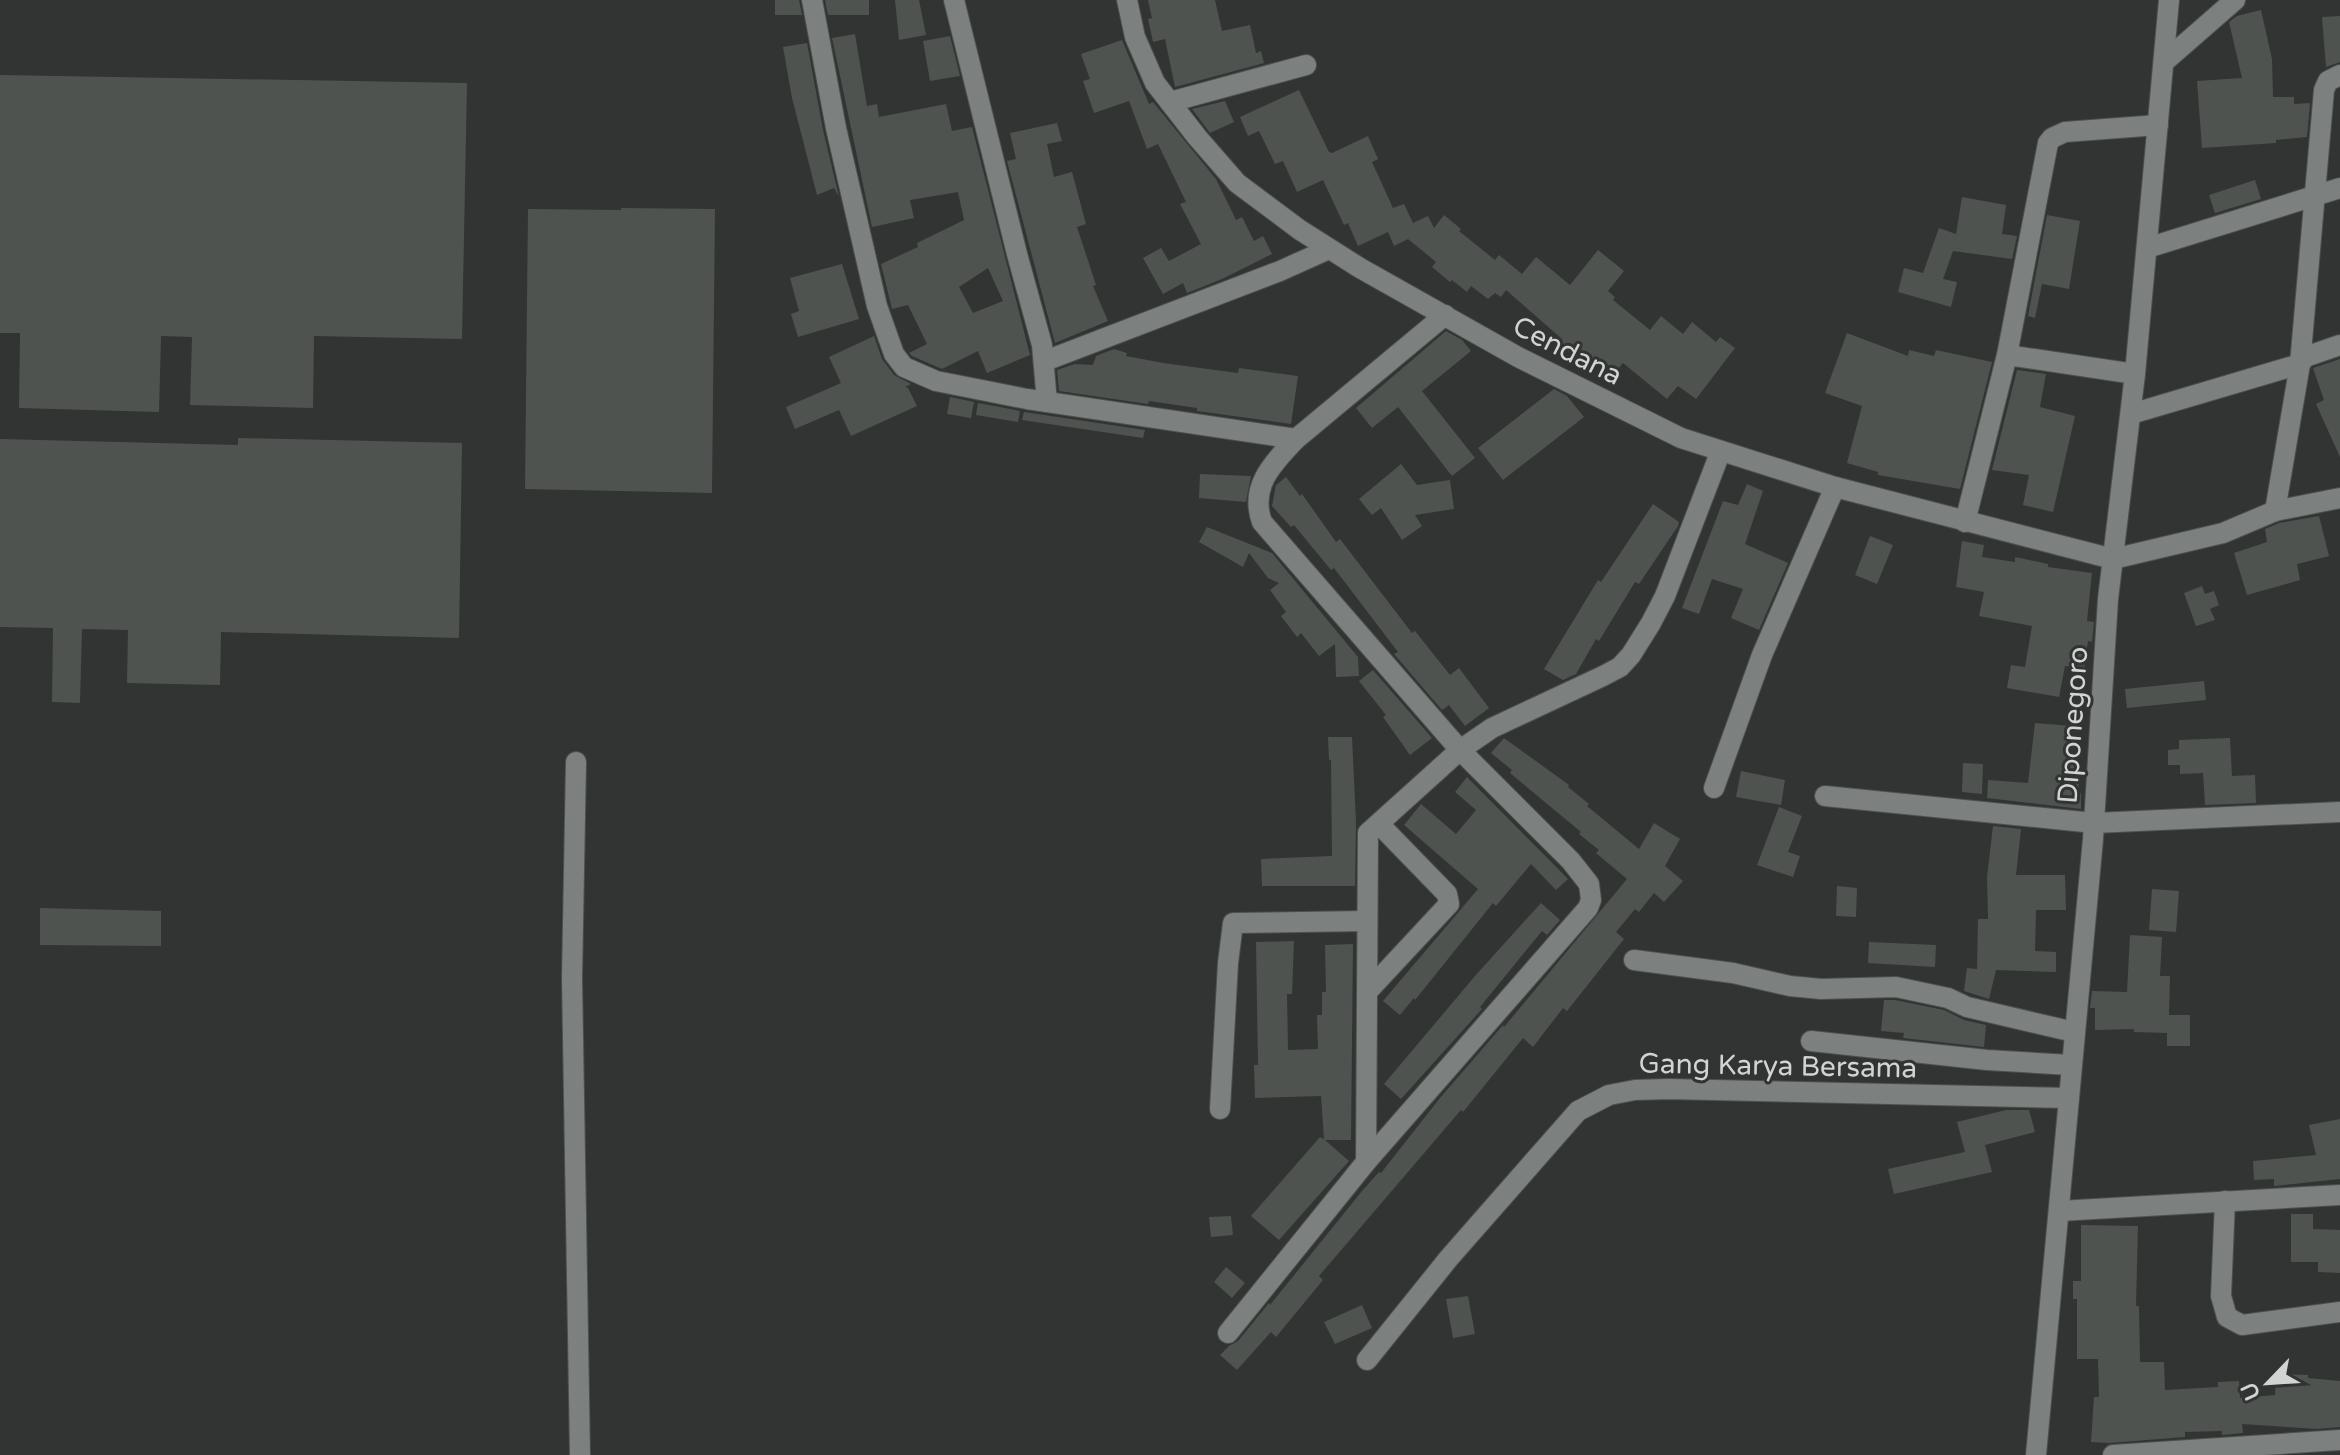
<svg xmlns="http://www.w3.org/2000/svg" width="2340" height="1455" font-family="'Varela Round',sans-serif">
<rect width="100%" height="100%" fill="#313432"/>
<g fill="#4f5350" fill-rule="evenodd">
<polygon points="775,0 799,0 802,15 775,15"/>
<polygon points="825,0 869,0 869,15 828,15"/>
<polygon points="895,0 919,0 926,35 899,40"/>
<polygon points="1148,0 1215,0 1222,31 1250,25 1256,53 1261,51 1264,63 1175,87 1165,39 1153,42 1148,19 1152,18"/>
<polygon points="2261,10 2272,59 2273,97 2294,97 2294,104 2310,103 2307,137 2276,140 2276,143 2202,148 2197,81 2242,78 2229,22 2237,16"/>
<polygon points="2340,16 2340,62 2326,67 2322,17"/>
<path d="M855 34 867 106 877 104 879 117 946 104 952 131 972 127 1030 355 987 373 978 351 942 369 912 356 909 353 927 344 908 305 892 309 881 264 918 247 917 243 964 220 958 192 910 200 914 218 872 227 832 38ZM988 268 1003 301 973 313 959 287Z"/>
<polygon points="950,36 960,76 930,81 923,41"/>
<polygon points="1122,40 1149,104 1153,102 1216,179 1236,220 1242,217 1254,241 1263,236 1272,254 1222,279 1187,293 1183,283 1163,294 1143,258 1161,248 1169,261 1201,244 1180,204 1186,202 1158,144 1147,149 1129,101 1094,113 1083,81 1090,79 1081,54"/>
<polygon points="807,43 823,130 839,197 834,188 817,195 792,98 783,47"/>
<polygon points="0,75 467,83 462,339 314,336 313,408 190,405 192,337 161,336 159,412 19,408 20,333 0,333"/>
<polygon points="1299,90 1329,152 1332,153 1368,136 1378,159 1372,162 1393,208 1404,204 1413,223 1428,216 1434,228 1444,215 1461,229 1459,231 1495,260 1499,255 1522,274 1536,257 1570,285 1598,250 1624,271 1608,291 1615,297 1613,300 1650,330 1661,316 1683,334 1692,322 1716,342 1720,337 1735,348 1696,399 1678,386 1667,399 1623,363 1612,376 1575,346 1570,353 1558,344 1562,339 1506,290 1501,297 1495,293 1488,299 1471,286 1467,292 1452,280 1450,282 1432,267 1436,262 1408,239 1394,246 1388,232 1358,246 1348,223 1344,225 1323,180 1297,192 1283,161 1275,164 1259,131 1248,136 1240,117"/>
<polygon points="1225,101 1234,122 1210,133 1192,109"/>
<polygon points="1057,123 1062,141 1047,144 1054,177 1072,172 1086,224 1077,227 1096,285 1093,286 1108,321 1055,343 1007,161 1016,159 1010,133"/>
<polygon points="2255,180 2261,199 2215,213 2209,195"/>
<polygon points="1962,197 2006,205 2002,234 2017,236 2012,259 1953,251 1943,279 1957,282 1951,307 1898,292 1904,268 1923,273 1939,228 1956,234"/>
<polygon points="621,208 715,209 712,493 525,489 528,209 621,210"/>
<polygon points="2047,215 2080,221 2069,289 2042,284 2035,318 2028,316"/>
<polygon points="842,264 859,319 798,337 791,314 799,311 790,278"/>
<polygon points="1446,331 1462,340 1471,351 1422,391 1475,458 1452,476 1398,407 1372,428 1356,408"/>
<polygon points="1847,333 1908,356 1909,350 1934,356 1936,350 1992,362 1960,489 1878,475 1878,472 1847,463 1862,406 1825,393"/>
<polygon points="874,336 882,359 894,375 911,384 905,387 908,388 917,406 851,436 839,410 795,429 786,407 841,383 829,357"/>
<polygon points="1114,349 1127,353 1126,356 1163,363 1238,373 1239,368 1298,376 1291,424 1197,411 1197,408 1149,401 1148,404 1059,391 1057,370 1075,364 1093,365 1096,356"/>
<polygon points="2340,359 2340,457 2316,404 2324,400 2313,368"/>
<polygon points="2017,370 2046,374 2040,407 2075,416 2053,512 2023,505 2029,475 1992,470"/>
<polygon points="1554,389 1567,396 1584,417 1503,480 1478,448"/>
<polygon points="950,397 974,402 971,418 947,414"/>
<polygon points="978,403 1020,411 1018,422 976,415"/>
<polygon points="1024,412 1145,430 1143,438 1022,420"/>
<polygon points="238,438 462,443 459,638 221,632 220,685 127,683 128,630 82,629 80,703 52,702 53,628 0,627 0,439 238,445"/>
<polygon points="1401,464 1417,485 1450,480 1454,509 1415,515 1422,526 1402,540 1381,508 1372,515 1359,499"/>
<polygon points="1200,474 1251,476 1246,502 1199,498"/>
<polygon points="1286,477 1300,496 1302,494 1336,542 1340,539 1412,633 1415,631 1450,675 1459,668 1489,708 1465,726 1449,705 1442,710 1394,654 1398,652 1334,568 1331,570 1294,525 1291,527 1272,506 1276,485"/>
<polygon points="1747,484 1763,491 1745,544 1788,563 1759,630 1731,618 1743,589 1712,579 1699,614 1682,608 1723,501 1738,505"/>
<polygon points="1653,504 1679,522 1678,526 1639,584 1635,582 1599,641 1596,639 1576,674 1563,680 1544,669 1598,580 1601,582"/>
<polygon points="2319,516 2329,556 2297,564 2300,580 2247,595 2234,553 2267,542 2265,529 2279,523"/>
<polygon points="1207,527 1272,553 1358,657 1359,676 1336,677 1335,644 1319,656 1301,633 1297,637 1281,616 1286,612 1270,590 1279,583 1268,578 1249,553 1243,567 1199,542"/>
<polygon points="1870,536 1893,545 1877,584 1855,575"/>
<polygon points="1962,541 1984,545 1982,557 2015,562 2015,557 2048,564 2048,567 2092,573 2087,621 2094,622 2092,642 2088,641 2084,669 2065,666 2059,697 2007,688 2011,665 2025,667 2032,626 1979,616 1984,592 1956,587"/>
<polygon points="2202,586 2205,594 2214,591 2219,605 2210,609 2215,620 2196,626 2184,593"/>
<polygon points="1373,670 1432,738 1410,755 1383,717 1386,715 1359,681"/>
<polygon points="2204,681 2206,700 2127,708 2125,689"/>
<polygon points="2035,723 2072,726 2069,763 2081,764 2078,793 2081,793 2081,809 1987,798 1988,780 2028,783"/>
<polygon points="1328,737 1352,737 1356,822 1355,886 1262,886 1261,859 1332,856 1331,760 1329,760"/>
<polygon points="1504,738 1569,785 1568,787 1589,804 1587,806 1639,849 1654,823 1680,839 1665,866 1683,881 1664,902 1654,893 1639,912 1635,909 1616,932 1624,939 1567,1011 1563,1008 1533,1047 1523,1038 1463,1112 1461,1110 1319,1276 1323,1280 1276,1337 1271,1332 1237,1370 1220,1355 1229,1346 1238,1341 1269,1303 1270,1305 1362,1191 1379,1172 1381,1173 1440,1098 1503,1025 1504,1027 1627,879 1596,853 1599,850 1579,834 1581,832 1510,773 1512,770 1491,753"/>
<polygon points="2230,738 2232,776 2255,775 2256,803 2205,805 2203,773 2180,774 2180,765 2168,765 2168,750 2179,749 2179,740"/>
<polygon points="1963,763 1983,764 1982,794 1962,792"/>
<polygon points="1741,771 1785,780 1781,805 1736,797"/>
<polygon points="1467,777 1568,879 1556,890 1531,864 1496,906 1493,903 1415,1000 1414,998 1400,1015 1383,1001 1478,889 1404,825 1421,804 1456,834 1476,810 1455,792"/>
<polygon points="1779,807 1802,816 1788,852 1800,856 1793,877 1757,865"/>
<polygon points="1993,826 2021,829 2016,875 2065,875 2066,910 2036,910 2035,951 2056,952 2056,972 1996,970 1989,999 1964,991 1967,968 1977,969 1978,919 1988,919 1987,877"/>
<polygon points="1837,886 1857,888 1856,917 1836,916"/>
<polygon points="2152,889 2179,891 2176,932 2149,930"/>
<polygon points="1541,903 1560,920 1547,935 1542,931 1480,1007 1482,1009 1401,1099 1384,1084 1475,976"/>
<polygon points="40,908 161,911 161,946 40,945"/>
<polygon points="2130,935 2162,937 2160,976 2170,976 2169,1015 2190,1015 2190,1046 2167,1046 2167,1033 2134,1032 2134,1029 2095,1030 2095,1008 2090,1008 2092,991 2127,992"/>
<polygon points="1294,941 1292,994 1287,994 1288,1050 1318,1049 1317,1015 1322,1015 1322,992 1326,992 1325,945 1353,944 1351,1140 1325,1140 1349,1161 1279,1240 1251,1216 1320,1137 1324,1139 1321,1096 1255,1098 1254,1065 1258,1065 1256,942"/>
<polygon points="1869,942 1936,945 1935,967 1868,963"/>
<polygon points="1884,1000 1895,1000 1944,1010 1964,1020 1986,1025 1984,1047 1903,1038 1904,1033 1881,1031"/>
<polygon points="2006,1110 2029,1110 2035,1132 1985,1145 1992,1172 1894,1194 1888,1169 1965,1152 1957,1122"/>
<polygon points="2340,1119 2340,1179 2274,1186 2274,1179 2254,1180 2253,1161 2316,1155 2309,1125"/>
<polygon points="2291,1214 2313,1214 2313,1229 2340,1230 2340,1273 2318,1272 2318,1262 2291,1262"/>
<polygon points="1231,1216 1233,1235 1211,1237 1209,1217"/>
<polygon points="2081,1225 2138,1226 2136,1306 2139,1306 2140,1362 2164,1362 2165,1390 2218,1387 2218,1382 2239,1381 2240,1398 2275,1395 2276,1374 2308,1375 2308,1378 2340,1381 2340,1427 2317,1429 2242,1424 2243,1433 2222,1435 2222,1431 2185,1432 2185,1437 2109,1443 2091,1442 2094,1397 2099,1397 2098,1359 2077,1359 2077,1299 2073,1299 2073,1281 2081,1281"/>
<polygon points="1226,1267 1245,1283 1232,1298 1214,1282"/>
<polygon points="1468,1296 1475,1334 1453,1338 1446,1299"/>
<polygon points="1362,1305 1372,1328 1335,1344 1324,1322"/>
</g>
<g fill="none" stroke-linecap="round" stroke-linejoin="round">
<g stroke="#4d504e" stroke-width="22">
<g id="minor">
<polyline points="812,0 836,128 877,306 894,354 904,367 936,381 1027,399 1296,439"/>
<polyline points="954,0 1017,254 1042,345 1047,402"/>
<polyline points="1127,0 1135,37 1155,83 1197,137 1237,183 1300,230 1360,268 1518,357 1681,438 1835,487 2113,559 2223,533 2275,511 2340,498"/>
<polyline points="2164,62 2235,0"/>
<polyline points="1170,102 1306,65"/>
<polyline points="2147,248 2340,188"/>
<polyline points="2007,355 2135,374"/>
<polyline points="1045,361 1280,271 1329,249"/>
<polyline points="2131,414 2300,364 2305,357 2340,345"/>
<polyline points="2275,511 2300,364 2324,90 2328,81 2340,75"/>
<polyline points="1965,522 2007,355 2048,143 2052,138 2065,132 2158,125"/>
<polyline points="576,762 572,978 580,1455"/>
<polyline points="1714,788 1762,655 1835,487"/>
<polyline points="1825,796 2094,823 2340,812"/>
<polyline points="1634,960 1733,973 1790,986 1821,989 1896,987 1948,998 1967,1007 2074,1032"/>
<polyline points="1367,992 1449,904 1447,894 1379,824"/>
<polyline points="1811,1041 1987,1060 2071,1065"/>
<polyline points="1220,1109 1228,963 1233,923 1366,921"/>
<polyline points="1366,1162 1368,833 1460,750 1492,728 1603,676 1620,667 1631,655 1651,623 1665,596 1720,453"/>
<polyline points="2225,1201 2221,1296 2227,1317 2242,1325 2340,1312"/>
<polyline points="2059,1211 2340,1195"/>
<path d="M1228 1333 1366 1162 1588 908 1591 900 1589 884 1571 861 1460 750 1262 522C1249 487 1273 463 1296 439L1445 315"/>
<polyline points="1367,1360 1449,1258 1578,1111 1609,1095 1635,1090 1668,1089 2069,1098"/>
<polyline points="2036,1455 2093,839 2108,599 2135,374 2169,0"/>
<polyline points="2113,1455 2340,1440"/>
</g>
</g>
<use href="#minor" stroke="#7c807e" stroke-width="20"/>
</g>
<g text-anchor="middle" stroke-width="6" stroke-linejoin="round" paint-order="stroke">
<g font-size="28" fill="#d1d4d2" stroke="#313432">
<text transform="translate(1568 350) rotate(27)" y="10">Cendana</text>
<text transform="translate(2072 725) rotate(-86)" y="10">Diponegoro</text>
<text transform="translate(1778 1065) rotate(1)" y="10">Gang Karya Bersama</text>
</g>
</g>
<g transform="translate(2268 1383) rotate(245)" stroke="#313432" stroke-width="6" paint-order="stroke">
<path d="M0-6L14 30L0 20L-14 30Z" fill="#d1d4d2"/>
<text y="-12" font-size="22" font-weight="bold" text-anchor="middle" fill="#d1d4d2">U</text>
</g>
</svg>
